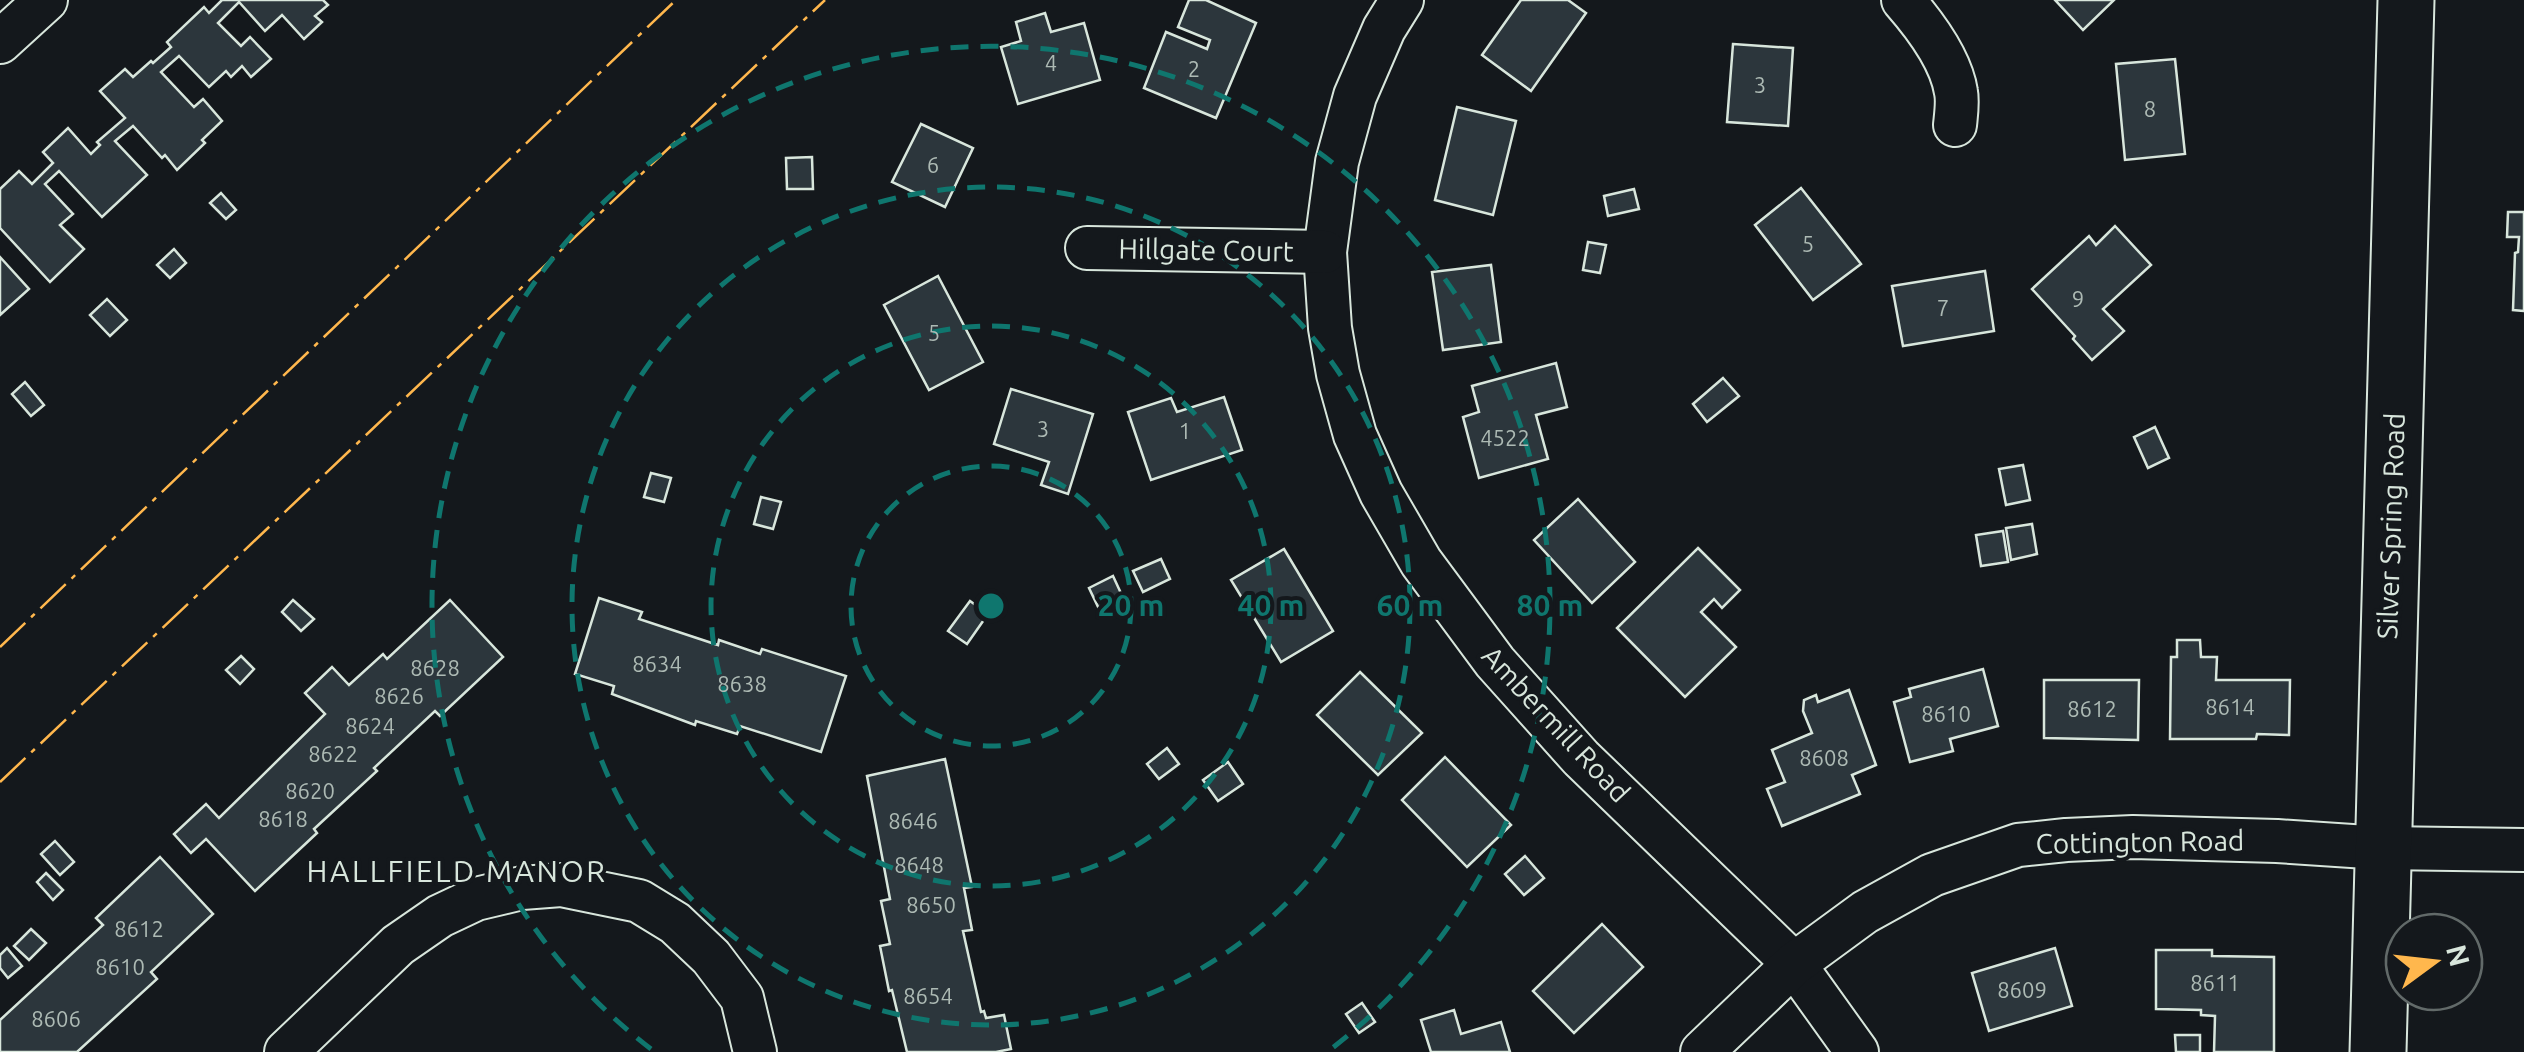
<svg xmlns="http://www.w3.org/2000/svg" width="2524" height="1052" font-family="Ubuntu,sans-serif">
<rect width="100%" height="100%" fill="#14181c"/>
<g fill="#2c363c" stroke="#d8e6dc" stroke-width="2.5">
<polygon points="222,0 323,0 328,5 315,16 322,22 304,39 282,15 265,31 239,2 218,23 241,46 250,37 271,59 251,77 242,66 231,77 226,71 209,87 179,56 161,72 194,107 203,99 222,121 202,140 205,143 177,170 165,155 162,158 133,126 115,141 147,175 102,217 59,171 45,184 73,214 60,225 84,249 50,282 0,228 0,189 19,171 32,184 53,163 43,152 68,128 91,154 100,145 97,142 125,118 100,91 125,69 133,77 151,61 153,63 171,47 167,42 204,7 209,13"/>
<polygon points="1189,0 1206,0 1256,23 1216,118 1144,88 1166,32 1207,49 1210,40 1178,27"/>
<polygon points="1521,0 1568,0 1586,13 1531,91 1482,55"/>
<polygon points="2055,0 2114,0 2083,30"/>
<polygon points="1045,13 1051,32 1084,23 1100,80 1018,104 1001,47 1021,41 1016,22"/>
<polygon points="1733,44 1793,48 1788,126 1727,122"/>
<polygon points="2175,59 2185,154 2125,160 2116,64"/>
<polygon points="1457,107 1516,121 1493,215 1435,200"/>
<polygon points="921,124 973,148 945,207 892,182"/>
<polygon points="812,157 813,189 787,189 786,158"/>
<polygon points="1801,188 1861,264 1813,300 1755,225"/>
<polygon points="1634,189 1639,209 1608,216 1604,196"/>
<polygon points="221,193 236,210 226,219 210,203"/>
<polygon points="2508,212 2524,212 2524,311 2513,310 2515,253 2518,252 2519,237 2507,237"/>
<polygon points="2115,226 2151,265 2103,309 2124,331 2092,360 2073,339 2075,336 2032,289 2089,236 2096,245"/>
<polygon points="1588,242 1606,245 1600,273 1583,270"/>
<polygon points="174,249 186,263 170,278 157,265"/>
<polygon points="0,257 29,289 0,315"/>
<polygon points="1491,265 1501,342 1443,350 1432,272"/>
<polygon points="1985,271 1994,331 1903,346 1892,286"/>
<polygon points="938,276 983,362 929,390 884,305"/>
<polygon points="107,299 127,320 110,336 90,315"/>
<polygon points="1556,363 1567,407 1536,415 1548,459 1479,478 1463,417 1479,412 1472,386"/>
<polygon points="1723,378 1739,396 1707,422 1693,404"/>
<polygon points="25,382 44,405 31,416 12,394"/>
<polygon points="1011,389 1093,414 1068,494 1041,485 1049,462 994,444"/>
<polygon points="1224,397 1242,450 1151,480 1128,412 1171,398 1177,412"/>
<polygon points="2155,427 2169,458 2148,468 2134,437"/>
<polygon points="2023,465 2030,500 2006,505 1999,469"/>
<polygon points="651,473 671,478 664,502 644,497"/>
<polygon points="761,497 781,502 773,529 754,524"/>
<polygon points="1578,499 1635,562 1592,603 1534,540"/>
<polygon points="2032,524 2037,554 2011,560 2006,528"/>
<polygon points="2003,531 2008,562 1981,566 1976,535"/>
<polygon points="1698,548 1740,590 1722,608 1714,599 1701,612 1736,647 1685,697 1617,628"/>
<polygon points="1284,549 1333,631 1281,662 1231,580"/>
<polygon points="1161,559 1170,579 1143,592 1133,571"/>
<polygon points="1113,576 1125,602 1101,613 1089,588"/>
<polygon points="599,598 642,612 639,619 718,645 719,640 760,654 762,649 846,676 821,752 740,726 737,734 696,721 695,725 612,694 614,686 575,674"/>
<polygon points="293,600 314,619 301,631 282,612"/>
<polygon points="450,600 503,657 440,716 435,711 374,768 377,771 314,829 317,833 255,891 206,839 191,853 174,834 206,804 219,818 325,714 305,693 332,667 349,685 383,654 387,659"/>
<polygon points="970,601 988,614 967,644 948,631"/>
<polygon points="2177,640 2200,640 2201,657 2217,657 2216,680 2290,680 2289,735 2257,734 2256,739 2170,739 2171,657 2177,657"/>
<polygon points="241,656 254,669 240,684 226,670"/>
<polygon points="1983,669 1998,726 1950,739 1953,751 1910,762 1894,702 1911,697 1909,689"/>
<polygon points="1360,672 1422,733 1378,775 1317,715"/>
<polygon points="2044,680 2139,680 2138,740 2044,738"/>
<polygon points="1849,690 1876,765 1852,775 1860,794 1782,826 1767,789 1785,782 1772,750 1812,733 1803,711 1804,700 1816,695 1818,702"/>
<polygon points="1167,748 1179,764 1159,779 1147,764"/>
<polygon points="1445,757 1511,825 1467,867 1402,800"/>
<polygon points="945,759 972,887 964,888 972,930 963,931 981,1012 984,1011 986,1018 1004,1015 1011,1049 996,1052 907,1052 892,990 889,991 880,946 890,944 881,901 890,899 867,776"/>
<polygon points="1228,762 1243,784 1218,801 1203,780"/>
<polygon points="55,841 74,862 60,875 41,854"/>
<polygon points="1525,856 1544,878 1524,895 1505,874"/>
<polygon points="160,857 213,914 151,972 157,979 77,1052 0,1052 0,1020 103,925 96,918"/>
<polygon points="46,873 63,890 53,900 37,882"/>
<polygon points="1602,924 1643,967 1574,1033 1533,991"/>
<polygon points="31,929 46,943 29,960 14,946"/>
<polygon points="7,948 22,966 8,978 0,968 0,955"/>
<polygon points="2055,948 2072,1006 1989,1031 1972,973"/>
<polygon points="2156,950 2212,950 2212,956 2274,957 2274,1052 2214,1052 2215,1016 2201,1015 2201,1010 2156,1009"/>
<polygon points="1362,1003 1375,1022 1359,1033 1346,1014"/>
<polygon points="1454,1010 1461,1034 1501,1022 1510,1052 1431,1052 1421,1020"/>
<polygon points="2175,1035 2200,1035 2200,1052 2176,1052"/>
</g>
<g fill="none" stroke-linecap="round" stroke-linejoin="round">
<g stroke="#d8e6dc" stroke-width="46">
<g id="minor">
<polyline points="1402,0 1384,29 1355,96 1337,162 1325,252 1330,328 1338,374 1355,435 1381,493 1421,562 1495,662 1581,758 1794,964 1857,1052"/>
<path d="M1903 0C1924 24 1951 60 1956 92 1958 102 1956 115 1955 125"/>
<polyline points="0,42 46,0"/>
<polyline points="1087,248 1325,252"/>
<polyline points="286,1052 398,945 440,916 476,899 522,888 561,885 639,901 675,923 711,957 742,998 755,1052"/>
<polyline points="1702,1052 1794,964 1865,912 1932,875 2018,845 2066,840 2133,837 2277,841 2382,848 2524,850"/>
</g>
</g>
<g stroke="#d8e6dc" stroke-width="59">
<polyline id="secondary" points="2378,1052 2406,0"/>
</g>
<use href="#minor" stroke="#14181c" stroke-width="42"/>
<use href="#secondary" stroke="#14181c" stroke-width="55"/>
<g stroke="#ffb74d" stroke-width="2.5" stroke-dasharray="35 8 5 8" stroke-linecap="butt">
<polyline points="0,647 676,0"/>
<polyline points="0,782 825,0"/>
</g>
</g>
<g fill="none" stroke="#0f766e" stroke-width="5" stroke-dasharray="18 12">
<circle cx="991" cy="606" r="140"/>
<circle cx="991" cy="606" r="280"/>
<circle cx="991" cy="606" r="419"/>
<path d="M651 1049A559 559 0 1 1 1331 1049"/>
</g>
<g text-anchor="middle" stroke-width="8" stroke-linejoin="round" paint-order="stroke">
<g font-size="22" fill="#adbab4">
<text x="1051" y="71">4</text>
<text x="1194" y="77">2</text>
<text x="1760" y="93">3</text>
<text x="2150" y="117">8</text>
<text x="933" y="173">6</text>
<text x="1808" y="252">5</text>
<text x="2078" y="307">9</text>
<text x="1943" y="316">7</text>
<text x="934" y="341">5</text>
<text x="1043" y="437">3</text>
<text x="1185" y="439">1</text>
<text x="1505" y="446">4522</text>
<text x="657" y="672">8634</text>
<text x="435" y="676">8628</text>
<text x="742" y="692">8638</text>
<text x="399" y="704">8626</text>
<text x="2230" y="715">8614</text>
<text x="2092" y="717">8612</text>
<text x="1946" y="722">8610</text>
<text x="370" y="734">8624</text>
<text x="333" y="762">8622</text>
<text x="1824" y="766">8608</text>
<text x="310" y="799">8620</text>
<text x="283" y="827">8618</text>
<text x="913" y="829">8646</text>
<text x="919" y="873">8648</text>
<text x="931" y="913">8650</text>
<text x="139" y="937">8612</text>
<text x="120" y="975">8610</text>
<text x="2215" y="991">8611</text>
<text x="2022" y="998">8609</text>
<text x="928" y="1004">8654</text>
<text x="56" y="1027">8606</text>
</g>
<g font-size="28" fill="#d8e6dc" stroke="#14181c">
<text transform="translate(1206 250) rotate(1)" y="10">Hillgate Court</text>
<text transform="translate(2391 526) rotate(-88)" y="10">Silver Spring Road</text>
<text transform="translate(1556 724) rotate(47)" y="10">Ambermill Road</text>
<text transform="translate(2140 842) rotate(-1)" y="10">Cottington Road</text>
</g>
<g font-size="30" letter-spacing="2.5" fill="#d8e6dc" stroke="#14181c">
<text x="457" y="882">HALLFIELD MANOR</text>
</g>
</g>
<circle cx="991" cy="606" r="15" fill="#0f766e" stroke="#14181c" stroke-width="5"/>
<g font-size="30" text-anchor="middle" font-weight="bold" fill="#0f766e" stroke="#14181c" stroke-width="8" stroke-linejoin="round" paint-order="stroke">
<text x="1131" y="616">20 m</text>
<text x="1271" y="616">40 m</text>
<text x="1410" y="616">60 m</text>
<text x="1550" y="616">80 m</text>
</g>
<g transform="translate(2434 962) rotate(75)"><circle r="48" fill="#14181c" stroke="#626a69" stroke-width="2.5"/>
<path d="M0-8L18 38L0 25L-18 38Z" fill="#ffb74d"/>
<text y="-15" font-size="28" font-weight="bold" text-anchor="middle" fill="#d8e6dc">N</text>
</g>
</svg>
